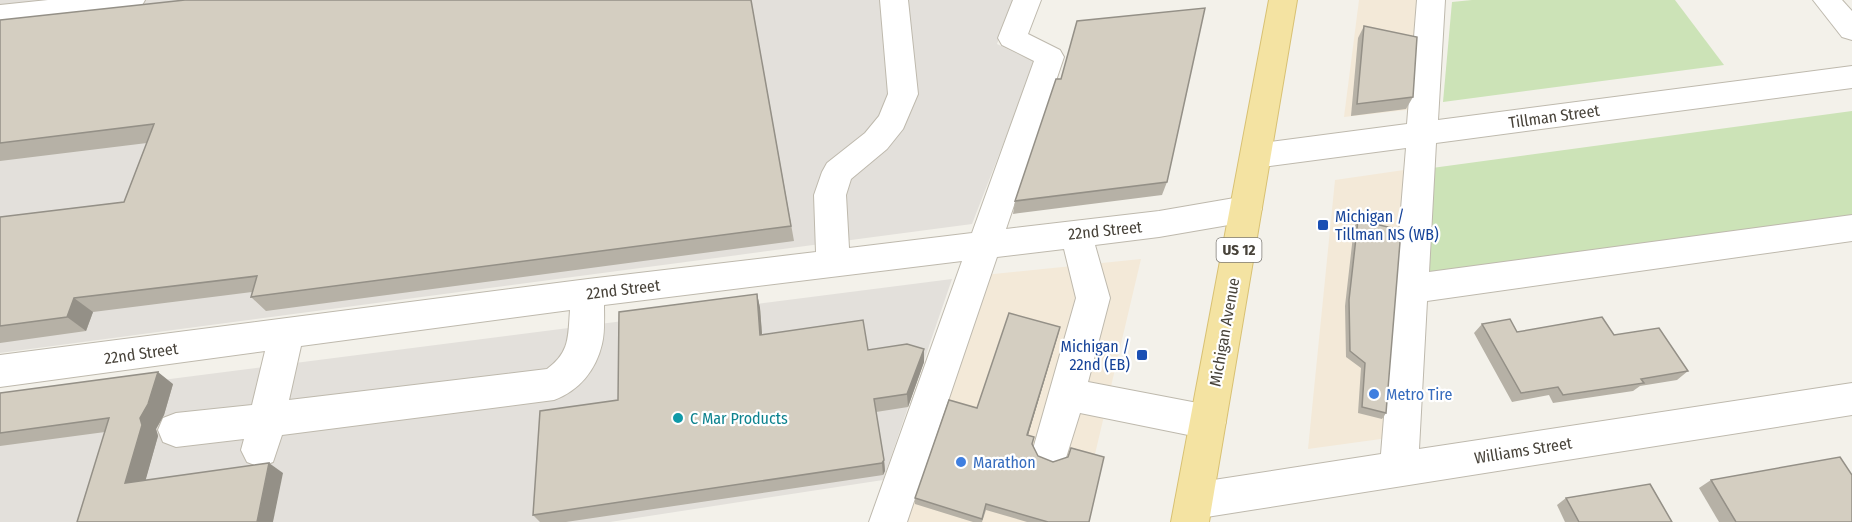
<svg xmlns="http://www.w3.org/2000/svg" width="1852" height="522" font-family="'Fira Sans Condensed',sans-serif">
<rect width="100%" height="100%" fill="#f3f1ea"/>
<g fill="#f3e9d8">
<polygon points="1359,0 1423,0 1415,109 1344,117"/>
<polygon points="1404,170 1388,438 1308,449 1335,180"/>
<polygon points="1141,259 1079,522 902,522 984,275"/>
</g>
<g fill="#e3e0db">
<polygon points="0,0 1013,0 997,44 1035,62 972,224 0,353"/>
<polygon points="952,279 883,480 610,522 0,522 0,414 6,400"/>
</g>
<g fill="#cce3b7">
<polygon points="1472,0 1675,0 1724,65 1443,102 1452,2"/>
<polygon points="1852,111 1852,218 1422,279 1432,168"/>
</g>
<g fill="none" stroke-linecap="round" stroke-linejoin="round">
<g stroke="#beb9ad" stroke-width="2">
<g id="minor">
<polygon points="48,0 145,0 141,7 131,9 0,25 0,5"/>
<path d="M880 0H908L918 94 903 129 887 149 851 179 846 195 849 248 972 233 1034 61 1002 45 998 38 1013 0H1041L1028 34 1060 50 1064 57 1006 229 1159 211 1246 196 1257 200 1262 209 1257 218 1246 222 1159 237 1095 245 1110 298 1088 382 1208 405 1221 410 1226 422 1221 434 1208 439 1080 413 1065 461 1052 466 1039 461 1033 449 1076 298 1064 249 997 257 907 522H869L962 261 604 305C604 317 605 332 602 344 596 370 579 391 554 400L282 435 273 462 260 467 247 462 241 450 244 439 176 447 163 442 158 430 163 418 176 413 252 405 265 351 0 387V355L588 279 816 252 814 195 822 172 827 163 865 133 879 116 888 94ZM570 310C568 337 570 352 547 369L289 400 301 346Z"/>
<polygon points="1417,0 1445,0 1438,120 1852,66 1852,88 1436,143 1429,272 1852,215 1852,241 1427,301 1419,449 1852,383 1852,415 1194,519 1180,514 1175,501 1180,488 1194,483 1381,454 1406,148 1255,168 1244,164 1240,156 1244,148 1255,144 1407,124"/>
<polygon points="1813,0 1842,0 1852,11 1852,40 1842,37"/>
</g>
</g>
<g stroke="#d8c173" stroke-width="2">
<polygon id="major" points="1269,0 1297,0 1209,522 1171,522"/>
</g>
<use href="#minor" fill="#fff" fill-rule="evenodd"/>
<use href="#major" fill="#f4e3a2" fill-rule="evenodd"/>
</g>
<g fill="#b6b1a6">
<polygon points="751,0 794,241 266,311 251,297 252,292 93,312 86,331 0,343 0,217 124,202 147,143 0,161 0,20"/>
<polygon points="1364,26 1413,97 1406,109 1351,116 1358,38"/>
<polygon points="1167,182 1162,195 1013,214 1015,201"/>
<polygon points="1358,220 1386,413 1382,419 1358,413 1361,368 1346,357 1345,306 1354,227"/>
<polygon points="757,294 760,308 762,334 868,350 924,349 924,362 908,407 876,412 884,460 885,471 883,475 566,522 540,522 533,515"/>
<polygon points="1482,324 1517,332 1614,335 1688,371 1677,380 1640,386 1633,391 1553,403 1549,395 1512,402 1474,333"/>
<polygon points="1060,327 1028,435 1038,456 1089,522 1027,522 986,510 982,522 973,522 915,504 915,498"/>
<polygon points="173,384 164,415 156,429 158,436 145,481 283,473 77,522 105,432 0,446 0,393"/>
<polygon points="1711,480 1852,522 1719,522 1699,488"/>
<polygon points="1566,498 1672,522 1565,522 1557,505"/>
</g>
<g fill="#949087">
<polygon points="757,294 760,308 763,348 760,335"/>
<polygon points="74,298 93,312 86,331 67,317"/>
<polygon points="1060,327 1058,335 1026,442 1027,435"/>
<polygon points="924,349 924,362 908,407 907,394"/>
<polygon points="158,372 173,384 164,415 156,429 158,436 142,493 125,483 140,418"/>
<polygon points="884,460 885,471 883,475 882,463"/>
<polygon points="269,463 283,473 273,522 257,522"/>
</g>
<g fill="#d4cec1" stroke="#949087" stroke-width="1.5">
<polygon points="185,0 751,0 791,226 251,297 257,276 74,298 67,317 0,326 0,217 124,202 154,124 0,143 0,20"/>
<polygon points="1205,8 1167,182 1015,201 1056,79 1061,79 1077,21"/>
<polygon points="1364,26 1417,37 1413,97 1357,104"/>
<polygon points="1358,220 1401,230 1386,413 1362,407 1365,363 1350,351 1349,300"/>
<polygon points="757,294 760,335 863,320 868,350 907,344 924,349 907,394 874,399 884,460 882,463 533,515 540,411 618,400 619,312"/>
<polygon points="1009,313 1060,327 1027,435 1034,437 1032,444 1038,456 1053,462 1068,457 1071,448 1104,457 1089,522 1048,522 986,504 982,519 915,498 949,400 977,408"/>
<polygon points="1602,317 1614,335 1659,328 1688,371 1641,379 1644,383 1563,395 1558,387 1521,393 1482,324 1510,319 1517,332"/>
<polygon points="158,372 148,404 140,418 142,425 125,483 269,463 257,522 77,522 109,418 0,433 0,393"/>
<polygon points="1840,457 1852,475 1852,522 1736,522 1711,480"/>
<polygon points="1650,484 1672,522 1579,522 1566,498"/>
</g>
<g fill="#1a4fb4" stroke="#fff" stroke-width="2">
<rect x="1317" y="219" width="12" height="12" rx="3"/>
<rect x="1136" y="349" width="12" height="12" rx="3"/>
</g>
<g fill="#3f7fe0" stroke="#fff" stroke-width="2">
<circle cx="1374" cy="394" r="6"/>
<circle cx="961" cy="462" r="6"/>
</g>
<circle fill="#0f9aa8" stroke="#fff" stroke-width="2" cx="678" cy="418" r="6"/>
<g text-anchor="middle" stroke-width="4.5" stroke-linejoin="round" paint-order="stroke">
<rect fill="#fff" stroke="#7e7b74" stroke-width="1.5" x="1216.5" y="238" width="45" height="24" rx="4.5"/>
<g font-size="15" font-weight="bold" fill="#474239">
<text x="1239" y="255">US 12</text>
</g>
<g font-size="16" fill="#474239" stroke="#fff">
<text transform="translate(1554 116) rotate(-8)" y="6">Tillman Street</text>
<text transform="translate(1105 230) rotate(-6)" y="6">22nd Street</text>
<text transform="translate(623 289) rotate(-7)" y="6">22nd Street</text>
<text transform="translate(1224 332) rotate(-80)" y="6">Michigan Avenue</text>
<text transform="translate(141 353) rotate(-8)" y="6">22nd Street</text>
<text transform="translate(1523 450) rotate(-9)" y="6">Williams Street</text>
</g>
<g font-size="16" fill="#164399" stroke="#fff" text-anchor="start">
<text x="1335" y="222">Michigan /<tspan x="1335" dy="18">Tillman NS (WB)</tspan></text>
<text x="1130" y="352" text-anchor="end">Michigan /<tspan x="1130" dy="18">22nd (EB)</tspan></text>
</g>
<g font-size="16" fill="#366cbe" stroke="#fff" text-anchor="start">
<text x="1386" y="400">Metro Tire</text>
<text x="973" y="468">Marathon</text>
</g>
<g font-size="16" fill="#0d838f" stroke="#fff" text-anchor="start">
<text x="690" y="424">C Mar Products</text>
</g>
</g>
</svg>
